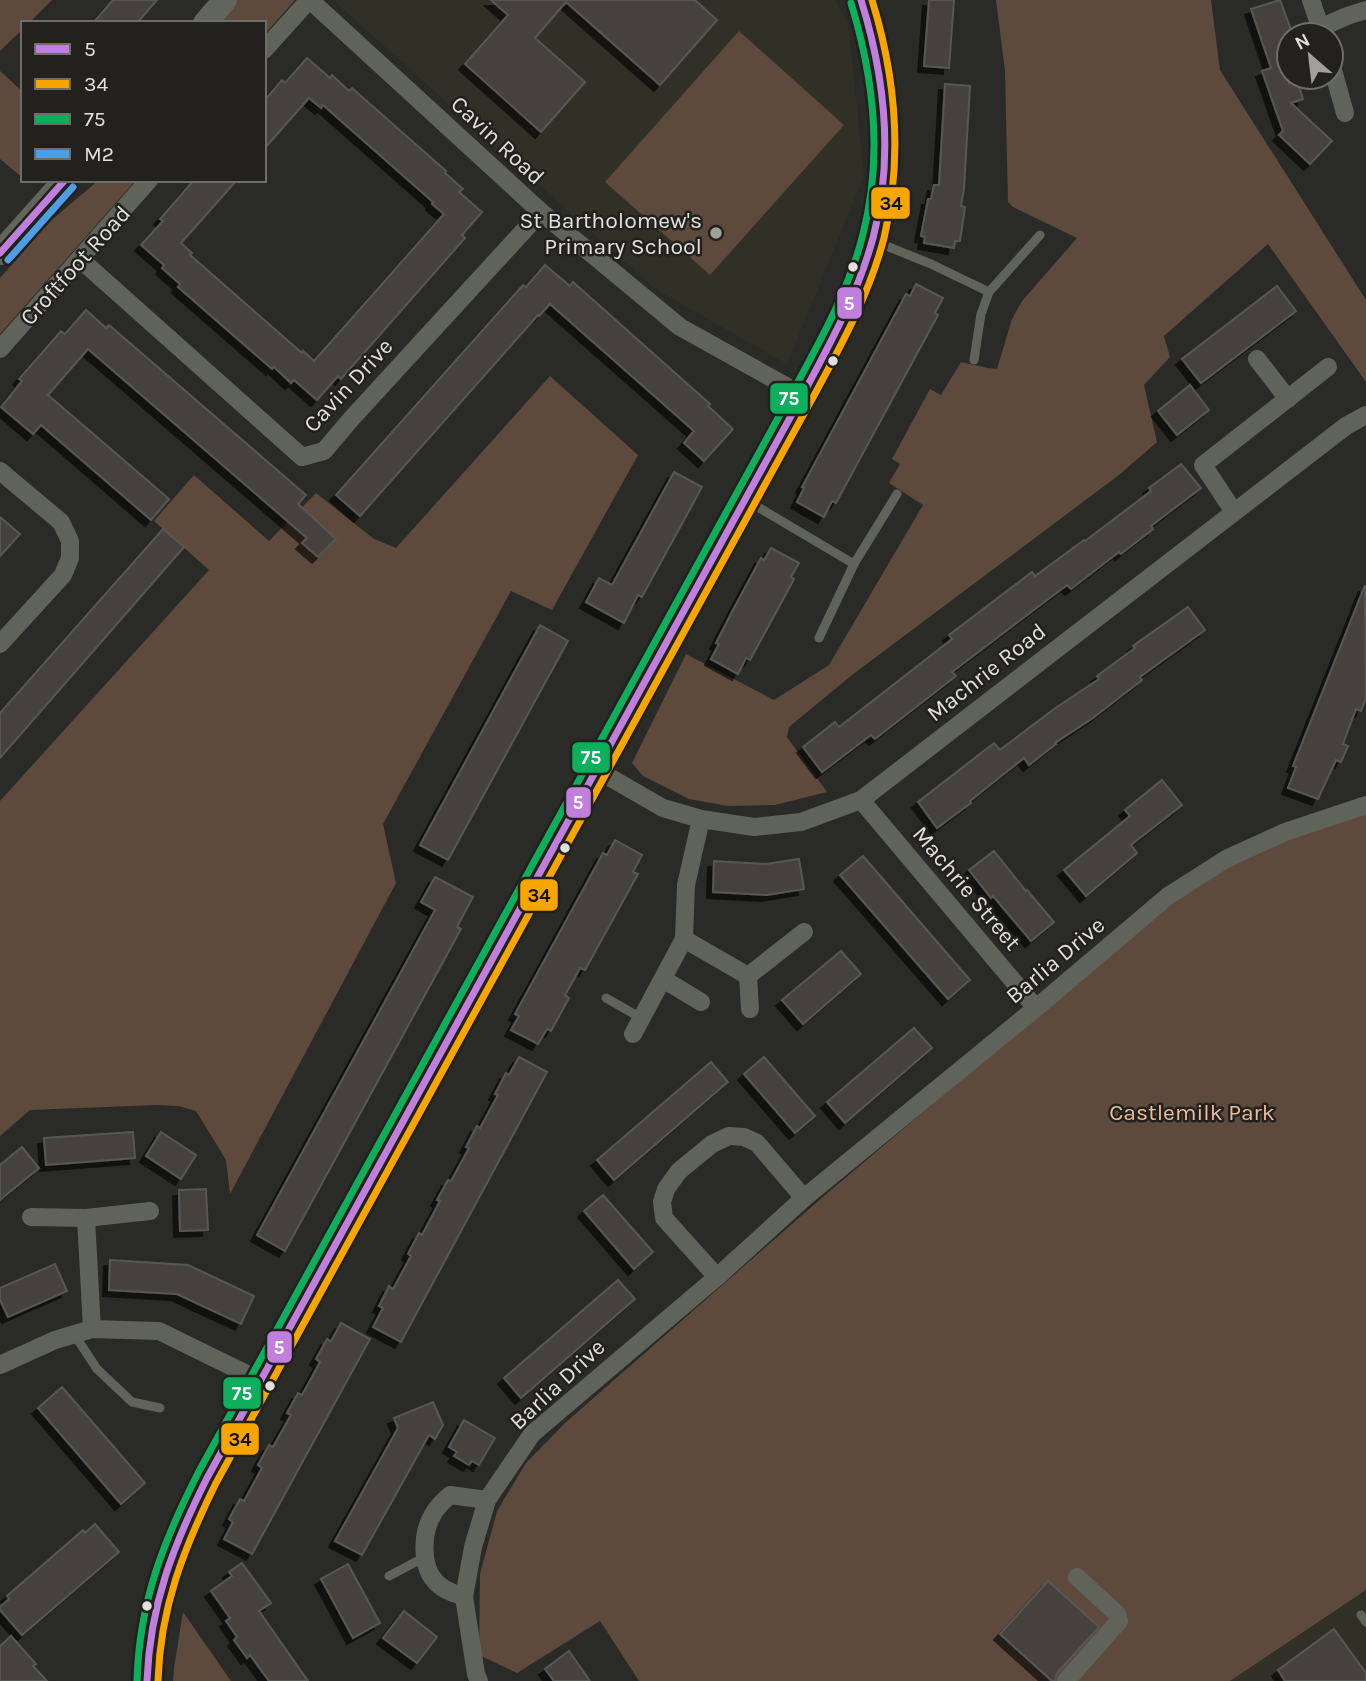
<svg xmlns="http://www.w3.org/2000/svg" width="1366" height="1681" font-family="Karla,sans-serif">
<defs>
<filter id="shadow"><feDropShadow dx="-6" dy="6" stdDeviation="0" flood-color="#0009"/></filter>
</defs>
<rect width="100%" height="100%" fill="#2a2a27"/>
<g fill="#313026">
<polygon points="336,0 835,0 848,23 864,176 787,364 655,289 334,1"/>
<polygon points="1366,1590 1366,1681 1230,1681"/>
</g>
<g fill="#5d4a3d">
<polygon points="0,0 52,0 29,23 23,23 23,29 0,51"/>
<polygon points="236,0 295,0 264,35 264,23 216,23"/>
<polygon points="996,0 1211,0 1220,70 1366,300 1366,382 1268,244 1164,336 1170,357 1144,385 1157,442 1119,475 852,675 789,727 787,737 827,792 775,805 728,806 689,799 643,776 632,763 686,654 774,700 829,665 923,505 889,483 900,464 892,459 930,389 941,395 961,362 988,368 997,369 1012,319 1022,301 1077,238 1013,207 1008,202 1005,71"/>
<polygon points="739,31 844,125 710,275 605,182"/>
<polygon points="0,71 23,92 23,178 0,159"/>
<polygon points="99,180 136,180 0,334 0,278 48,223"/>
<polygon points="550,376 638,455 552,610 511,591 383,824 396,883 230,1194 226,1160 196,1111 178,1106 157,1105 30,1110 0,1136 0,801 209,570 154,521 194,475 269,541 316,493 374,539 396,548"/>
<polygon points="1366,811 1366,1590 1230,1681 639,1681 600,1621 517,1673 479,1655 480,1574 497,1511 526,1463 565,1423 824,1196 1176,898 1232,861 1291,835"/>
<polygon points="183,1612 231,1681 173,1681 174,1668"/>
</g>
<g fill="#45433d" stroke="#575754" stroke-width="2" filter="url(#shadow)">
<polygon points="113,0 157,0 137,23 93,23"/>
<polygon points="491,0 695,0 717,20 660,85 566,2 535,38 585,82 541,132 465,64 508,15"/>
<polygon points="929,0 954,0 949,68 924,66"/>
<polygon points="1280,0 1293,35 1289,35 1289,83 1297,80 1303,99 1291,103 1332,141 1310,164 1279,135 1283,131 1262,71 1271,68 1251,9"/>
<polygon points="307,58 330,78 332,75 349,91 352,88 446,171 445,173 463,189 459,192 482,212 462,235 465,238 341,379 338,376 317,400 294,380 291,383 274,367 272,369 178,287 180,284 162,268 164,265 141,245 163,221 160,219 194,180 237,180 181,243 192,253 190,255 302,353 303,351 314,361 444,214 432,204 433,202 323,105 321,108 309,98 264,149 264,101 282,80 285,83"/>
<polygon points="945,84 970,86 964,189 961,206 965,207 960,241 955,241 954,248 924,243 925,237 921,236 928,199 931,199 934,185 939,185"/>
<polygon points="545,265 570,286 573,282 710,404 708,406 733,429 704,461 684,443 694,431 550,304 539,316 538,315 360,516 336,495 523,285 526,287"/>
<polygon points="916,284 943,298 935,313 938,315 836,503 832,501 824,517 797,502 804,488 802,487 906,294 910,296"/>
<polygon points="1277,286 1296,311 1201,383 1182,359"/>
<polygon points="86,310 106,328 109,325 306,495 298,504 336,539 318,557 302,543 307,538 88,349 48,395 169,499 151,520 41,425 33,434 1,407 22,381 19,379 61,331 65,334"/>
<polygon points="1190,385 1209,410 1177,435 1158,411"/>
<polygon points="1181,464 1201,488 1151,526 1153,529 1121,554 1119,552 1071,589 1067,585 952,672 956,676 875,739 871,735 822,772 803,747 835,722 839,727 952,639 949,635 1032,572 1035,576 1084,540 1085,541 1151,491 1149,488"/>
<polygon points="674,472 702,487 642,597 638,595 624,623 586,602 599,578 612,585"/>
<polygon points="0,517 20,534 0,556"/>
<polygon points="163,529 184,547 0,758 0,713"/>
<polygon points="771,548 799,563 791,577 794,579 767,629 750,660 746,658 738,674 711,659 719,644 716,643 734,608 761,558 764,560"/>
<polygon points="1365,585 1366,698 1361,711 1356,709 1343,744 1348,746 1341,762 1336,760 1318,799 1288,788 1296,767 1293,766"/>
<polygon points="1188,607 1205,630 1140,677 1142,680 1093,718 1055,743 1056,744 1029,765 1024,758 970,801 971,803 937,828 918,802 994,743 1000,750 1054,709 1099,679 1097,676 1135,648 1133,646"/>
<polygon points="540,625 568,641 448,860 420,845"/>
<polygon points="1162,780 1182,805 1131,845 1137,853 1086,896 1064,870 1130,816 1125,810"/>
<polygon points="615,840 642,855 633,872 638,874 585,970 580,968 573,981 565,995 569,998 551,1031 547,1029 538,1044 511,1030 519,1016 515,1014 603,853 607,855"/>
<polygon points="994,851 1026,891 1027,890 1054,922 1031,941 993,896 991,898 969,870"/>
<polygon points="863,856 970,980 948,999 840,875"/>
<polygon points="799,859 804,889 767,895 713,892 714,861 766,864"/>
<polygon points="435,877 473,897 457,927 461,929 285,1251 257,1235 435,910 421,902"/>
<polygon points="841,951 861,974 803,1024 782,1000"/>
<polygon points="914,1028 932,1048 845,1123 827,1102"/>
<polygon points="519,1057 547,1072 401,1342 373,1327 383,1308 379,1306 389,1286 393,1289 411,1256 408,1254 419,1233 422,1235 440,1201 437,1200 448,1180 451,1181 469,1148 466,1147 477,1126 480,1128 498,1095 495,1094 506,1073 509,1075"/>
<polygon points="764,1057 815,1116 795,1133 744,1074"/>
<polygon points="711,1062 728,1082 614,1180 597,1160"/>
<polygon points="133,1132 135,1158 46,1165 44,1138"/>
<polygon points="161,1132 196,1155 181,1179 146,1156"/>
<polygon points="22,1147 39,1168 0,1200 0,1165"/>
<polygon points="206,1189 208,1230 180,1231 179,1190"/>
<polygon points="603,1195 653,1252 634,1269 584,1211"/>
<polygon points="110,1260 188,1265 254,1296 241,1324 177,1294 109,1290"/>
<polygon points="55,1264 67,1291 8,1317 0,1300 0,1288"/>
<polygon points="618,1280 635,1299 521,1398 504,1378"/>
<polygon points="341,1323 370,1339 252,1554 224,1539 233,1522 229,1519 240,1499 244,1501 262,1468 258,1465 269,1445 273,1447 291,1415 287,1413 298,1393 302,1395 312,1377 320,1362 316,1359 327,1339 331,1341"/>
<polygon points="62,1387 145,1483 121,1504 38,1408"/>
<polygon points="433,1402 443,1425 435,1439 429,1435 362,1555 335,1541 398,1428 394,1418"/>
<polygon points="464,1420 495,1438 479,1465 472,1461 469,1465 454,1456 457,1452 449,1447"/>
<polygon points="95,1524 119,1552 22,1635 0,1610 0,1607 9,1599 7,1596 83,1530 85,1533"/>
<polygon points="242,1563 271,1603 259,1611 308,1681 269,1681 250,1655 247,1658 234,1640 237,1637 226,1621 230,1618 211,1591 232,1576 229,1572"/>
<polygon points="348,1564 380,1623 353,1638 321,1579"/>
<polygon points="1048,1581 1099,1627 1057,1673 1055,1681 1052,1681 1000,1634"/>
<polygon points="404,1611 437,1637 417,1663 383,1638"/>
<polygon points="1334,1629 1366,1673 1366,1681 1285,1681 1278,1670"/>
<polygon points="11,1636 36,1664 33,1666 47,1681 0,1681 0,1646"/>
<polygon points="569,1651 590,1681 554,1681 545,1669"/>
</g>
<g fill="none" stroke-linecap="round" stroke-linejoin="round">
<g stroke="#5f6359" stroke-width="9">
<polyline points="874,241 931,264 989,292"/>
<polyline points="974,360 981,314 989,292 1040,235"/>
<polyline points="746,500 854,564"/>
<polyline points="819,638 854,564 897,494"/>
<polyline points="606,998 641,1018"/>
<polyline points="74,1334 97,1369 132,1402 160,1408"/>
<polyline points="389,1576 425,1557"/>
<polyline points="1361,1615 1366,1622"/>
</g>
<g stroke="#5f6359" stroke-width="18">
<polyline points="310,0 541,212 680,327 802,395"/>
<polyline points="1311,0 1323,35"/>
<polyline points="1320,28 1347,16 1366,10"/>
<polyline points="264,50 309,0"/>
<polyline points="1331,63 1345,113"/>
<polyline points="80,259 302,457 324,451 352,418 541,212"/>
<polyline points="0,349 149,180"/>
<polyline points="1257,359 1288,399"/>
<polyline points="0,471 61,522 70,541 70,558 63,575 0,644"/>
<polyline points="1234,512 1203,465 1328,367"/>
<polyline points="597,770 663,808 701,819 754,827 801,822 861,800 1346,426 1366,415"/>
<polyline points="861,800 1036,1008"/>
<polyline points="684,939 748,976"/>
<polyline points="663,979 701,1002"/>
<polyline points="750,1009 748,976 804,932"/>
<polyline points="633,1034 684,939 686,885 701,819"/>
<polyline points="31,1217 86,1218 150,1211"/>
<polyline points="86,1218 92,1329"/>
<polyline points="717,1277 664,1218 662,1202 666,1189 679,1171 712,1144 729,1136 744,1137 757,1143 804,1198"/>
<polyline points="0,1365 55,1340 92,1329 159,1331 261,1381"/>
<path d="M464 1597C454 1593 442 1590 435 1581 421 1566 422 1533 432 1516 436 1508 443 1501 450 1495L487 1500"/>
<polyline points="479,1681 476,1674 464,1597 473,1547 487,1500 532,1434 717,1277 804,1198 1036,1008 1168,896 1226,859 1285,832 1366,805"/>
<polyline points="1066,1681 1119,1621 1117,1614 1077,1577"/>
</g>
<g stroke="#61655b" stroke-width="24">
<polyline points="205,23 225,0"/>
<polyline points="0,253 65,180"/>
<path d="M147 1681C146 1609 175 1541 207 1478 312 1290 413 1099 518 911 568 819 620 727 670 635 707 567 745 499 782 432 816 371 855 304 873 237 893 160 887 75 861 0"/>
</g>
<g stroke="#22211d" stroke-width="12">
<g id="bus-1">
<polyline points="0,253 65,180"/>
<path d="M147 1681C150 1604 173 1546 207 1478L808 385C833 338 859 290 873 238 894 159 885 77 861 0"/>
</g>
</g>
<g stroke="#22211d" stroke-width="12">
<path id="bus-2" d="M158 1681C160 1608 184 1548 216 1483L817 390C843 342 870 292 884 238 903 158 896 78 872 0"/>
</g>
<g stroke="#22211d" stroke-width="12">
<path id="bus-3" d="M137 1681C139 1603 163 1542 198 1473L799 380C824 334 850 286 863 234 883 157 874 78 851 3"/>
</g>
<g stroke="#22211d" stroke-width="12">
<polyline id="bus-4" points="8,260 73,187"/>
</g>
<use href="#bus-1" stroke="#c07fdc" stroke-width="7"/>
<use href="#bus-2" stroke="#f7a600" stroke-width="7"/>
<use href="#bus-3" stroke="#0daf5c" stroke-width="7"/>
<use href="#bus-4" stroke="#4d9ee5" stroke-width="7"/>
</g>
<circle fill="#a1a09d" stroke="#22211d" stroke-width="2.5" cx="716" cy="233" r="7"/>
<g fill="#e1e0dd" stroke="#22211d" stroke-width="2.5">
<circle cx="853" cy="267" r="6"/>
<circle cx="833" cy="361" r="6"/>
<circle cx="565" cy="848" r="6"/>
<circle cx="270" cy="1386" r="6"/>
<circle cx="147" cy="1606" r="6"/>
</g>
<g text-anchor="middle" stroke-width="5" stroke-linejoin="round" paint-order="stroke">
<g font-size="23" fill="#e1e0dd" stroke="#22211d">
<text transform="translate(498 140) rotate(43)" y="8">Cavin Road</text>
<text transform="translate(75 265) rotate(-48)" y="8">Croftfoot Road</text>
<text transform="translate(348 385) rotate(-47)" y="8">Cavin Drive</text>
<text transform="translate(986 672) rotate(-38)" y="8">Machrie Road</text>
<text transform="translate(967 888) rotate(50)" y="8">Machrie Street</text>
<text transform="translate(1055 960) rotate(-40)" y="8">Barlia Drive</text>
<text transform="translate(557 1384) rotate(-43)" y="8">Barlia Drive</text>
</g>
<g font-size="23" fill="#e1e0dd" stroke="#22211d" text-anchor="end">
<text x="702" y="228">St Bartholomew's<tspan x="702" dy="26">Primary School</tspan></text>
</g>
<g font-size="23" fill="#ecbb99" stroke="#22211d">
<text x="1192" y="1120">Castlemilk Park</text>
</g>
</g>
<g stroke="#22211d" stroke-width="2.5">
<rect x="870" y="186" width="41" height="34" rx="7" fill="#f7a600"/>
<rect x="836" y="286" width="27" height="34" rx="7" fill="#c07fdc"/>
<rect x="769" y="382" width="40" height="33" rx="7" fill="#0daf5c"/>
<rect x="571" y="741" width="40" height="33" rx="7" fill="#0daf5c"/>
<rect x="565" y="786" width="27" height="33" rx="7" fill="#c07fdc"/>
<rect x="519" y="878" width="40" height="34" rx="7" fill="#f7a600"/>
<rect x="266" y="1330" width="27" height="34" rx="7" fill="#c07fdc"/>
<rect x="222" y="1376" width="40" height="34" rx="7" fill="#0daf5c"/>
<rect x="220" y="1422" width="40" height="34" rx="7" fill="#f7a600"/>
</g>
<g font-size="19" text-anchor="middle" font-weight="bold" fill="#fff">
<text x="849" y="310">5</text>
<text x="789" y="405">75</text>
<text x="591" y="764">75</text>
<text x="578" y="809">5</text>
<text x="279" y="1354">5</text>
<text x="242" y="1400">75</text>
</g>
<g font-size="19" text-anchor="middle" font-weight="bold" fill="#111">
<text x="891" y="210">34</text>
<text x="539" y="902">34</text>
<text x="240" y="1446">34</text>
</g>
<rect x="21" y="21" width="245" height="161" fill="#22211d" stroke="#6e6d6a" stroke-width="2"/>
<rect x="35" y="44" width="35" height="10" fill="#c07fdc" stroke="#6e6d6a" stroke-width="2"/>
<text x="84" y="56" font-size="21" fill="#e1e0dd">5</text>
<rect x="35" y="79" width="35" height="10" fill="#f7a600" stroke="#6e6d6a" stroke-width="2"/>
<text x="84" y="91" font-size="21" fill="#e1e0dd">34</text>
<rect x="35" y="114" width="35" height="10" fill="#0daf5c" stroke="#6e6d6a" stroke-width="2"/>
<text x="84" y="126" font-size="21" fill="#e1e0dd">75</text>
<rect x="35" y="149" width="35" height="10" fill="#4d9ee5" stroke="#6e6d6a" stroke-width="2"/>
<text x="84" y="161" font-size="21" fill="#e1e0dd">M2</text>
<g transform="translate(1310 56) rotate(332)"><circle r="33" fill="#22211d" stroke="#6e6d6a" stroke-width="2"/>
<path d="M0-5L12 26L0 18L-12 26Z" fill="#a1a09d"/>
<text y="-10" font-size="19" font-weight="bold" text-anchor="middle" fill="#e1e0dd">N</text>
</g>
</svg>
